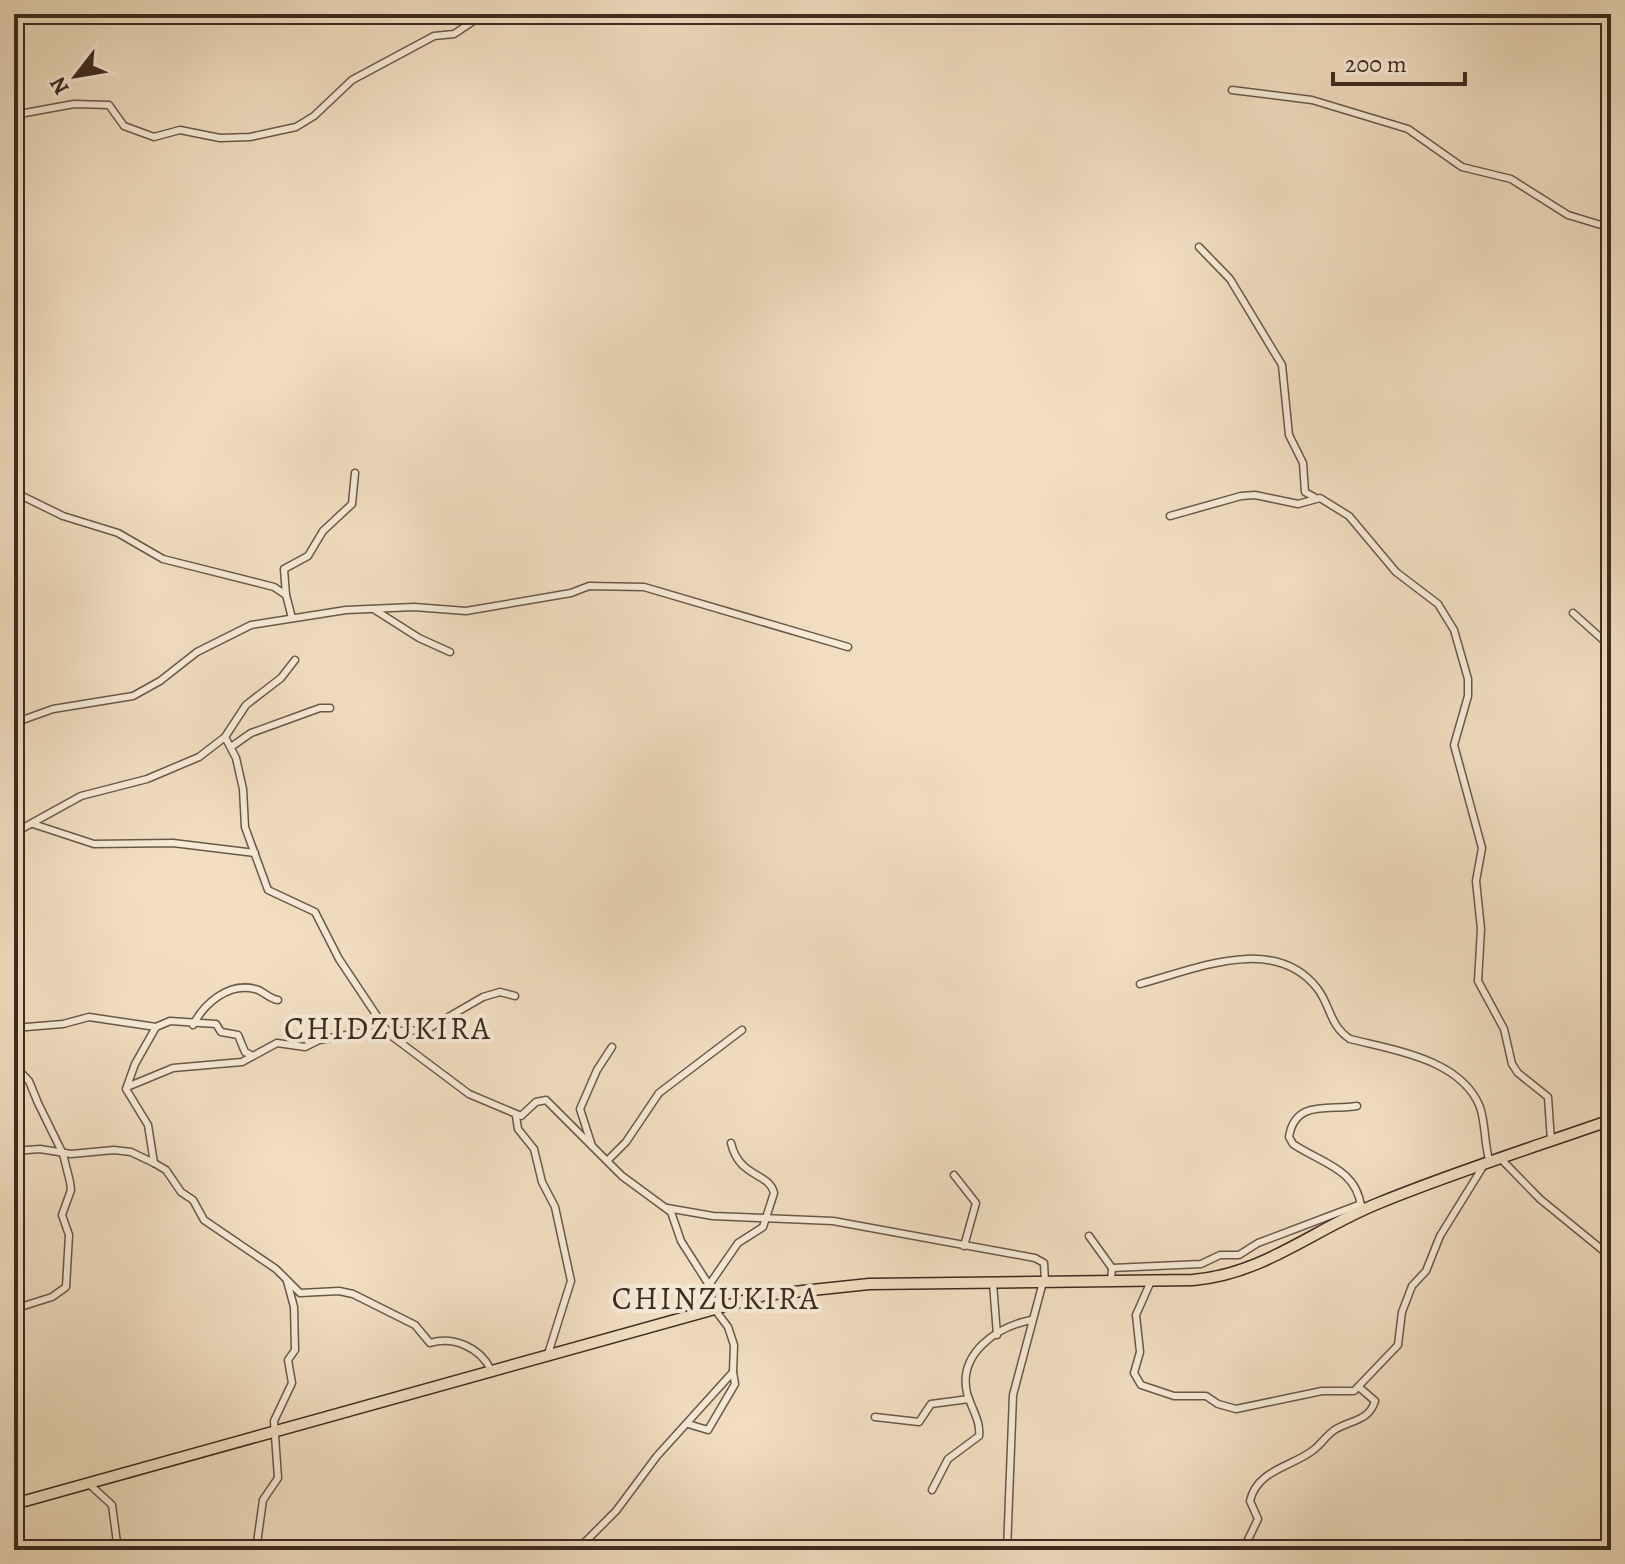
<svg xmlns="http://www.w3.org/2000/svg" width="1625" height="1564" font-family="Alegreya,serif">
<rect width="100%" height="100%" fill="#f1dec1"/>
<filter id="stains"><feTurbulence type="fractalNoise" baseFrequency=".0025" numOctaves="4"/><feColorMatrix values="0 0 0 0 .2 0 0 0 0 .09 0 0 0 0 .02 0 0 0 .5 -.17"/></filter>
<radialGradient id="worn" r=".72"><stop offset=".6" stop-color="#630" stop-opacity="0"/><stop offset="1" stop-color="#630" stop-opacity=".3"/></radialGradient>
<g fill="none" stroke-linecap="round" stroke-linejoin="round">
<g stroke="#695848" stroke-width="9">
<g id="minor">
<polyline points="1232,90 1312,100 1408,129 1462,167 1511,179 1568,215 1611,228"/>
<polyline points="14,115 74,104 109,105 124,126 154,137 180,130 220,138 250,137 296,127 314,116 352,80 434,36 454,34 484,14"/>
<polyline points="1199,247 1230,279 1282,365 1289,435 1303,463 1305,492 1314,497"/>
<polyline points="14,492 63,516 118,533 163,559 274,587 286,595 292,618"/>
<polyline points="1170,516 1241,496 1255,495 1298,504 1320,498 1349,516 1396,572 1438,604 1454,630 1468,679 1468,696 1454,745 1482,848 1476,881 1481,929 1478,981 1504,1029 1512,1064 1518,1073 1548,1097 1551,1141"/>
<polyline points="286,595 284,569 308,556 323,531 352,504 355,473"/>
<polyline points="375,610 419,638 450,652"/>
<polyline points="1573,613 1611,647"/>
<polyline points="14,723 53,709 133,696 160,681 197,652 251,625 346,610 414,607 466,611 571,593 589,586 644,587 848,647"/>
<polyline points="225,737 236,758 243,789 245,827 268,890 315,912 339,959 389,1034 469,1094 521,1116 536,1102 546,1100 622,1176 671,1212 681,1241 709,1285 713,1307 728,1327 734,1345 733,1372 657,1456 616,1511 577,1550"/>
<polyline points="231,747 251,733 320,708 330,708"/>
<polyline points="33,824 94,844 173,843 255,853"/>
<polyline points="14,833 81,796 147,779 199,757 225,737 246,705 281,678 295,660"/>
<path d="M1140 984C1193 970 1274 933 1317 988 1331 1006 1329 1025 1350 1039 1393 1050 1461 1059 1480 1107 1486 1125 1484 1145 1490 1163"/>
<path d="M193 1025C204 1004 228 982 255 989 264 991 269 999 278 1000"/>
<polyline points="14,1028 63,1024 89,1017 156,1027"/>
<polyline points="14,1065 29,1081 38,1103 63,1154 70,1182 71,1190 62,1215 69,1235 66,1287 52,1297 14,1309"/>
<polyline points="127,1087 173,1068 242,1062 277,1043 305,1047 319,1040 357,1033 426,1030 483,997 500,992 515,996"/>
<path d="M1357 1106C1329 1111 1295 1099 1289 1137L1293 1144C1321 1163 1357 1169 1361 1207"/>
<polyline points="516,1116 518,1129 534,1149 542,1182 555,1207 571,1281 548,1354"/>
<polyline points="592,1146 580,1109 597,1070 612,1047"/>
<path d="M14 1151 40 1149 71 1154 114 1150 131 1152 154 1163 166 1170 181 1192 193 1200 204 1220 276 1269 300 1293 339 1291 353 1294 415 1325 430 1343C453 1336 480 1347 491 1370"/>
<polyline points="1501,1159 1540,1199 1611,1257"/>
<polyline points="608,1160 626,1142 659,1093 742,1030"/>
<polyline points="154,1163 148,1125 126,1089 135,1064 156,1027 170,1021 216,1024 221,1032 238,1035 245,1052 253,1056"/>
<polyline points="954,1175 976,1203 964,1246"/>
<polyline points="667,1208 713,1216 833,1221 1035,1258 1044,1263 1045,1282"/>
<polyline points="1089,1236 1112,1268 1111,1281"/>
<polyline points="1112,1268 1201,1264 1220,1255 1239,1255 1258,1243 1361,1204"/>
<polyline points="1151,1281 1136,1315 1140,1352 1134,1373 1141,1385 1174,1396 1206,1396 1218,1404 1236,1409 1322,1391 1354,1391 1398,1345 1402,1312 1412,1286 1426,1271 1440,1236 1484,1165"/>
<polyline points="993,1283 997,1335"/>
<path d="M709 1285 738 1243 763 1227 774 1193C769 1172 739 1178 731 1143"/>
<polyline points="875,1417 919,1422 931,1404 969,1399"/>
<polyline points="688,1424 708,1430 735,1384 733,1372"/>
<polyline points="88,1483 112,1505 118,1550"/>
<path d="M932 1490 948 1459 979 1436C981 1421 971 1408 967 1393 958 1354 996 1327 1031 1320"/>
<polyline points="256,1550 263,1500 278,1478 274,1421 292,1383 288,1360 295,1350 294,1307 287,1281"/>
<polyline points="1007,1550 1013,1395 1043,1282"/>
<path d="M1243 1550 1258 1519 1250 1501C1257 1470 1291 1467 1312 1451 1321 1445 1326 1435 1336 1429 1351 1420 1369 1421 1375 1401L1360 1388"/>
</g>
</g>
<g stroke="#3c2b20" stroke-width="13">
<path id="highway" d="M14 1504 765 1295 869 1284 1193 1280C1264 1274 1314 1229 1379 1203 1455 1172 1534 1147 1611 1120"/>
</g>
<use href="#minor" stroke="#f6ead7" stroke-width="6"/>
<use href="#highway" stroke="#f1dec1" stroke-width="10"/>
</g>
<g text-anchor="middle" stroke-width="8" stroke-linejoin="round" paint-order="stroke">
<g font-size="32" letter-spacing="2" fill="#3c2b20" stroke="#f6ead7">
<text x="388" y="1039">CHIDZUKIRA</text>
<text x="716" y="1309">CHINZUKIRA</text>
</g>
</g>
<rect width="1625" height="1564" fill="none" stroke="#f1dec1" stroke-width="48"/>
<rect x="16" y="16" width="1593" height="1532" fill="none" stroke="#3c2b20" stroke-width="4"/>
<rect x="24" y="24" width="1577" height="1516" fill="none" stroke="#3c2b20" stroke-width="2"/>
<g transform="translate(76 76) rotate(239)" stroke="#f6ead7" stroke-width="6" paint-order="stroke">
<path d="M0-6L14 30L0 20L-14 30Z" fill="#3c2b20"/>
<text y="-12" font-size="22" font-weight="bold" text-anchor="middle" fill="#3c2b20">N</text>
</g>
<path d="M1333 72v12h132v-12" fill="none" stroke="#3c2b20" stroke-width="4"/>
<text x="1345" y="72" font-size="24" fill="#3c2b20" stroke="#f6ead7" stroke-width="6" paint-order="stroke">200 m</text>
<rect width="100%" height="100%" filter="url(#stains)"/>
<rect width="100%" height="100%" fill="url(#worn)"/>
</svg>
